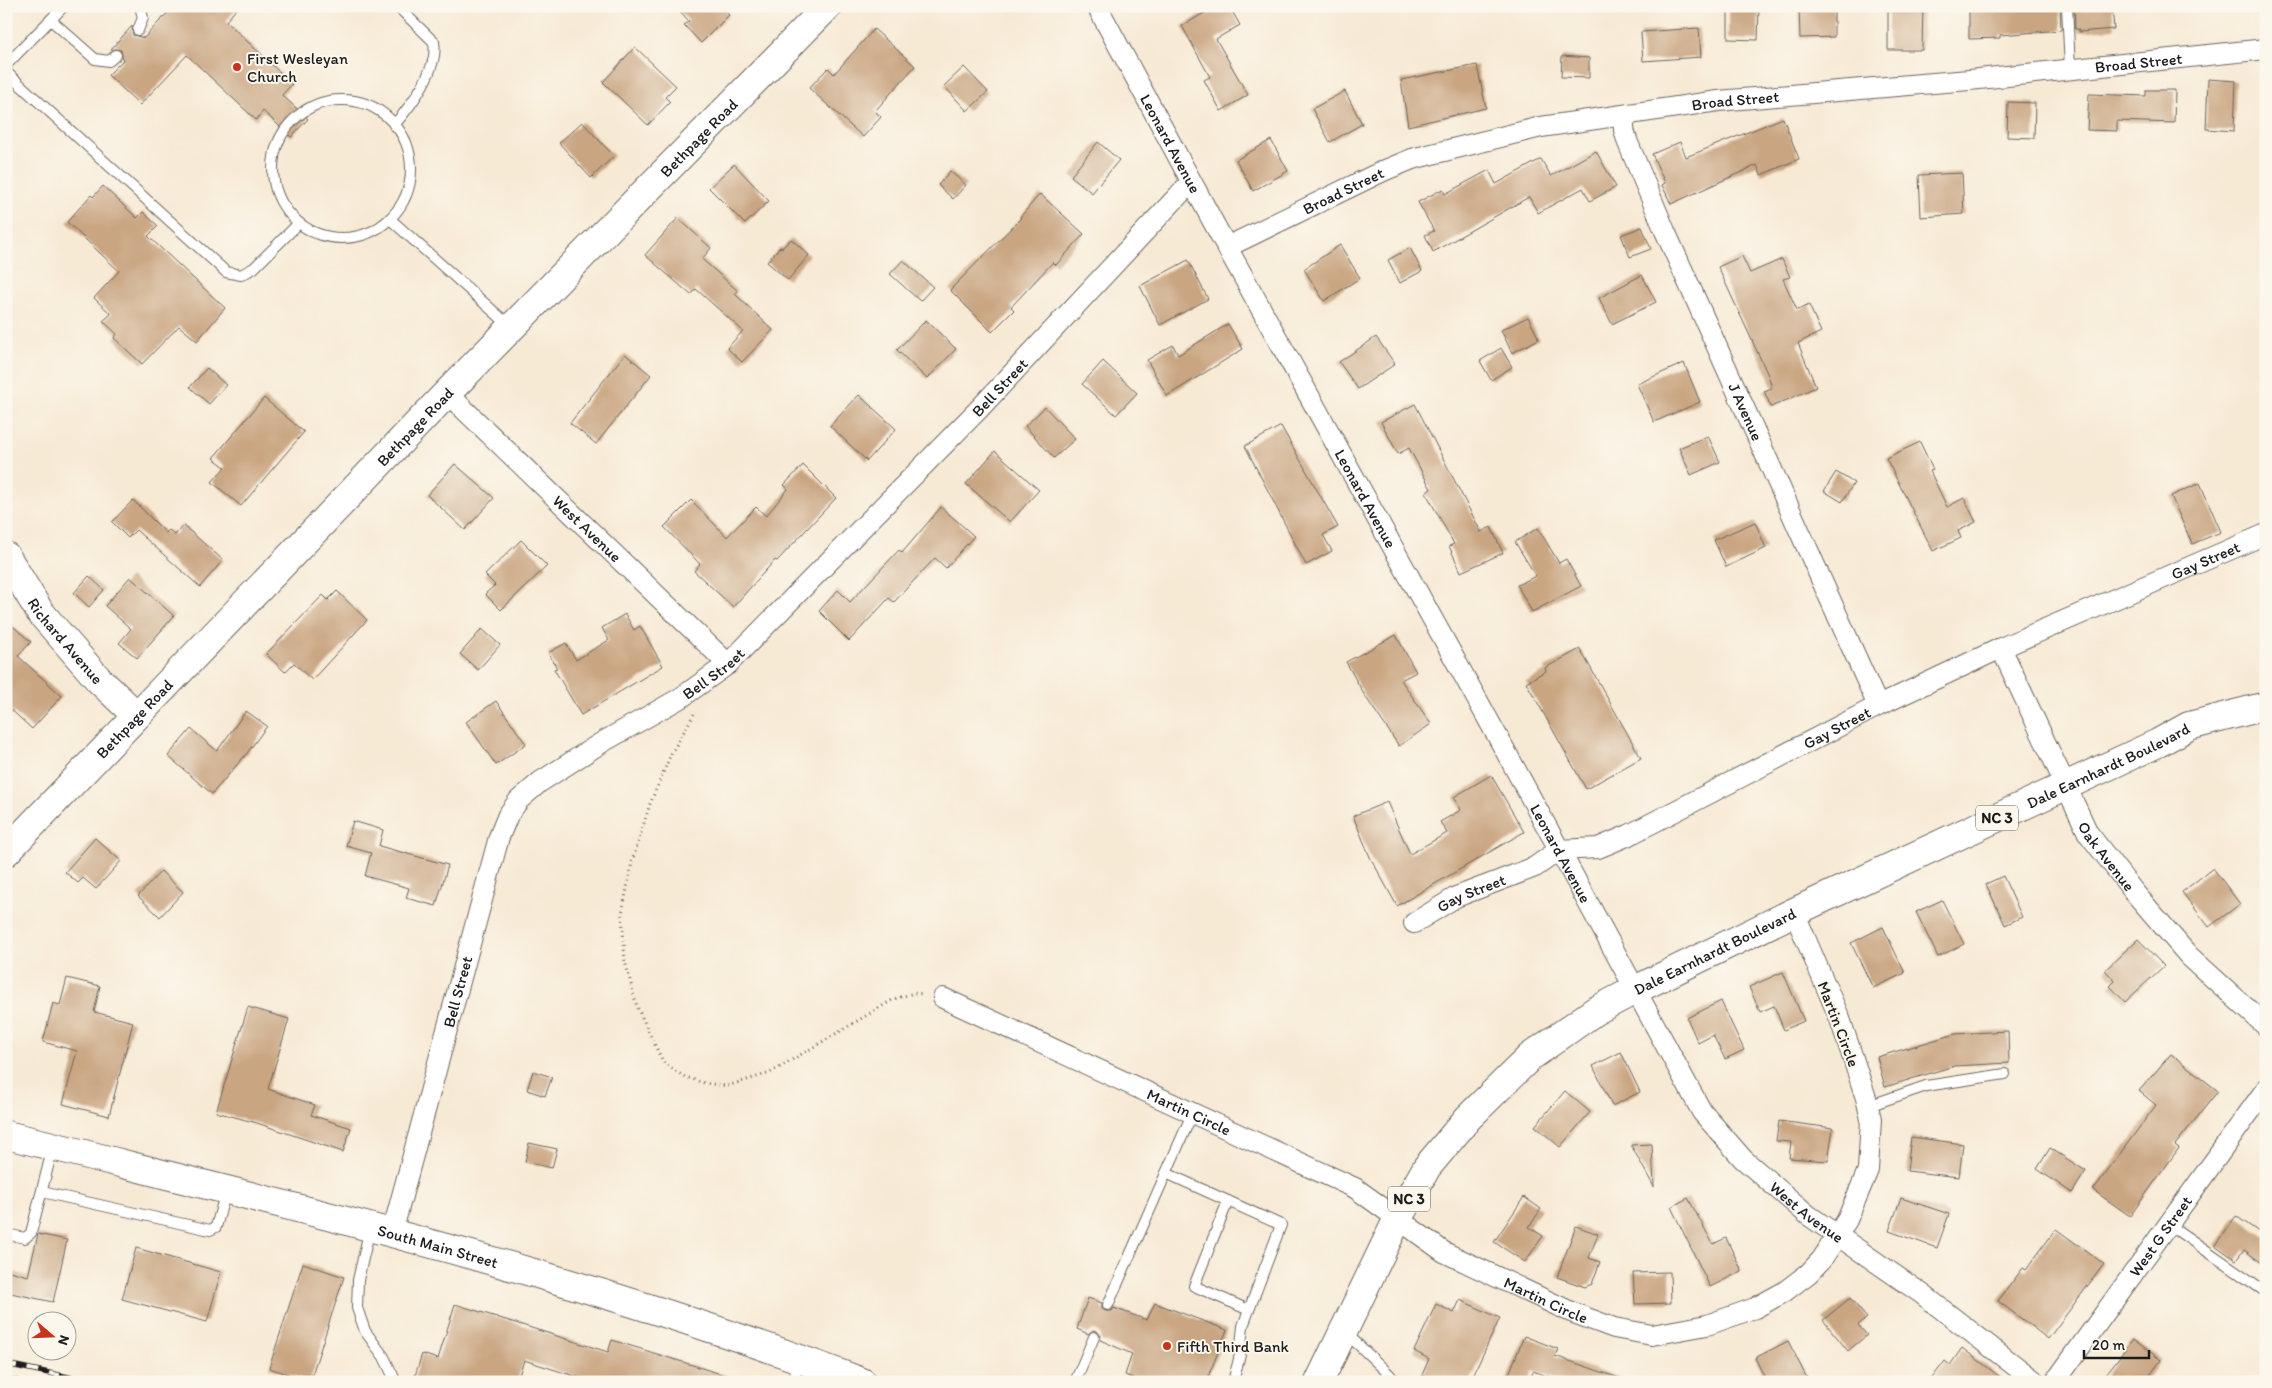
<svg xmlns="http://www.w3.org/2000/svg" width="2272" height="1388" font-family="Itim,sans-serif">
<rect width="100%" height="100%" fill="#fbf7ec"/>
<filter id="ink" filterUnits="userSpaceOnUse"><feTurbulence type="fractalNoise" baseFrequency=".02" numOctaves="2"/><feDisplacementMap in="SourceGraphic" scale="10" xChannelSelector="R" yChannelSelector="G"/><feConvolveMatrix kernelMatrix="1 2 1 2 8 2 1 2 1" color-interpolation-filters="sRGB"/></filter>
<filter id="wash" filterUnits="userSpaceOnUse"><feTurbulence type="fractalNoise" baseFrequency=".0096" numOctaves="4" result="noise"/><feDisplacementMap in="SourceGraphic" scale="20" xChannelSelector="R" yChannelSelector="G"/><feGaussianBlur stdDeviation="1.12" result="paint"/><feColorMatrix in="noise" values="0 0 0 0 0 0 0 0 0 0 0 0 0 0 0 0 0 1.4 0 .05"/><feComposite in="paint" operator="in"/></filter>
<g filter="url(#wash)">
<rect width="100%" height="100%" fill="#f7ead5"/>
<g id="blocks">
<g fill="#c9a581">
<polygon points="174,6 239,6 226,21 292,84 282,95 308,119 291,137 263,111 256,120 187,55 140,105 108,75 123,60 121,50 111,49 132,26 133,35 144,38"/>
<polygon points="675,6 720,6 729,15 701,43 684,25 689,21"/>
<polygon points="1216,6 1229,6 1240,25 1216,39 1248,95 1221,111 1204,80 1210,77 1182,26"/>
<polygon points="1728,6 1759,6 1758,40 1728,39"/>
<polygon points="1799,6 1834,6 1834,37 1800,38"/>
<polygon points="1888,6 1923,6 1922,50 1888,50"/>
<polygon points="1969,6 2060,6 2061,30 2000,35 2000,38 1969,39"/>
<polygon points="2074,6 2112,6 2114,29 2079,32 2079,29 2075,29"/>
<polygon points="1699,28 1701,57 1643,61 1641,32"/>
<polygon points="874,29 915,66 875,111 881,117 863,137 809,88 828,68 834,74"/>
<polygon points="635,47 676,86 665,97 670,102 648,125 603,82"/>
<polygon points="1562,56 1589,58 1589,78 1561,77"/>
<polygon points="1477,65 1486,108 1408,126 1401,80"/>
<polygon points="964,67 988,92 967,111 944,86"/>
<polygon points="2208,79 2236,81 2234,131 2206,129"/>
<polygon points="2146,90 2175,90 2174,123 2117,121 2117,131 2087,130 2089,94 2146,96"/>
<polygon points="1345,91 1362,124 1330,142 1312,109"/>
<polygon points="2008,102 2035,103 2034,138 2007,137"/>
<polygon points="1783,118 1799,159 1761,175 1757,165 1671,204 1662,185 1665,183 1652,154 1680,142 1686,157"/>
<polygon points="582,122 614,156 591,178 559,143"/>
<polygon points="1271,140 1288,171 1253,191 1236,160"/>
<polygon points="1098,142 1119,160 1092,193 1071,176"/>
<polygon points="1596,151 1616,187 1590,201 1583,188 1538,213 1529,197 1433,252 1425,235 1434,231 1418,202 1443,189 1445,194 1489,170 1496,184 1541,159 1551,176"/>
<polygon points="734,164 769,201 745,224 709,188"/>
<polygon points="950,171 966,185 953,199 938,185"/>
<polygon points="1962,173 1964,214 1921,217 1919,175"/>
<polygon points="103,186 137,218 143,212 158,226 148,236 225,308 197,341 179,326 142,364 114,338 117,334 103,321 111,314 94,298 119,271 67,222 91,195 93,197"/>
<polygon points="1040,194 1084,234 1056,265 1053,262 1011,307 1014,310 992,332 950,290 1021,218 1020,217"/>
<polygon points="678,218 711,248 702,259 738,291 735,294 773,330 742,362 727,348 743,331 696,289 691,295 645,255"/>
<polygon points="1642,227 1651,249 1630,257 1621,235"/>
<polygon points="791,239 809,255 788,280 767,262 780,247 782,248"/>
<polygon points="1340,245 1360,278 1324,301 1304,269"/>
<polygon points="1410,248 1422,271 1400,283 1388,260"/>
<polygon points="1742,256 1750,273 1782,259 1790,277 1783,279 1797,310 1809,305 1821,332 1798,343 1816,387 1771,407 1764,391 1772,388 1768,375 1718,267"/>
<polygon points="903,260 933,287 920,301 890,274"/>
<polygon points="1188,260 1208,299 1160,325 1140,286"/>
<polygon points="1642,275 1656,302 1612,324 1599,298"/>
<polygon points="1528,317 1539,339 1512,353 1501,330"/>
<polygon points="926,320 956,349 927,379 897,350"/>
<polygon points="1228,324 1243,349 1167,396 1147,360 1173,345 1178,355"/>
<polygon points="1376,337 1395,364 1358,389 1339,362"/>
<polygon points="1501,348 1512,367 1491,380 1480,361"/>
<polygon points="625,354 651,375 596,444 570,423"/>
<polygon points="1103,361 1137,393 1116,415 1082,384"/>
<polygon points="1684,363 1700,402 1654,422 1637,384"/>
<polygon points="207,368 226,385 209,404 190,387"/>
<polygon points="859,395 896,429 867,461 830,426"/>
<polygon points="264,398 304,432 241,506 212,482 225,467 213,458"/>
<polygon points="1415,404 1481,532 1491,527 1503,553 1461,572 1449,546 1454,544 1426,493 1431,489 1409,448 1398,454 1381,422"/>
<polygon points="1045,407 1075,439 1054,458 1025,426"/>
<polygon points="1281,426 1338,527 1323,535 1332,551 1306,565 1245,446"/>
<polygon points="1708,436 1720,462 1691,475 1679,448"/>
<polygon points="1920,442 1933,470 1930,471 1947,507 1964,498 1976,522 1958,531 1961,538 1933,551 1886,458"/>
<polygon points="995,451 1039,490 1010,522 966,484"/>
<polygon points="455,464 494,498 465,530 427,495"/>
<polygon points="803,465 836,498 777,561 775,560 733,607 694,571 700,564 664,527 691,500 727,537 756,507 766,516 788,489 784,485"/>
<polygon points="1836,472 1854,483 1842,502 1824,491"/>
<polygon points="2200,483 2221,532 2192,544 2171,496"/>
<polygon points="133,500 166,533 169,530 175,535 183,525 223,560 200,587 136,530 128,538 112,522"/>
<polygon points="941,507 974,536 946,568 935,558 894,602 889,598 849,641 819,611 838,590 850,602 899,550 902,553"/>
<polygon points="1755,522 1766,548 1726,567 1714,540"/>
<polygon points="1538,528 1559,563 1566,559 1581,586 1532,612 1517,585 1536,576 1515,542"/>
<polygon points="521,540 547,566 501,610 485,594 495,585 485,575"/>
<polygon points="89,576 104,590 89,607 74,593"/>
<polygon points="130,577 174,616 137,658 119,643 131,629 105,606"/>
<polygon points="337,591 367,620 312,680 294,663 285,672 266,654 323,595 328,600"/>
<polygon points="625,614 634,630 640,626 663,666 581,715 554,669 557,668 548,653 566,643 576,660 609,640 602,628"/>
<polygon points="6,620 31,642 18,656 62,696 32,729 6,705"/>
<polygon points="482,629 500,645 478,670 460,654"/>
<polygon points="1396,635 1416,672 1401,680 1431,724 1399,746 1365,696 1346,662"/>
<polygon points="1580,649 1641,758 1586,789 1526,682 1546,671 1545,668"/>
<polygon points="496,701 526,744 496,765 466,722"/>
<polygon points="246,711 267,726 248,752 212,794 168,756 191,729 217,751"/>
<polygon points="1491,775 1524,832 1397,906 1370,857 1353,816 1387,802 1410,854 1447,833 1440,822 1461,810 1454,797"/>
<polygon points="353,821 383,830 379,846 448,865 436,906 406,898 409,888 365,876 371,853 346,846"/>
<polygon points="95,838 121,861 96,889 83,878 78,883 65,872"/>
<polygon points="2213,868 2240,904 2209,927 2182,892"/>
<polygon points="161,871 183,892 160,917 138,896"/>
<polygon points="2003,876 2022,917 2005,925 1986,884"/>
<polygon points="1942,900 1964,944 1938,957 1916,912"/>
<polygon points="1883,927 1905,973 1873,988 1851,943"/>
<polygon points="2138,939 2164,966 2125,1002 2110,986 2115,981 2105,970"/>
<polygon points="1783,972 1804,1021 1784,1030 1774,1006 1760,1012 1749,987"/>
<polygon points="67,978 100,986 94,1012 133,1022 109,1116 63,1104 77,1051 43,1042 53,1003 60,1005"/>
<polygon points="1721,1001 1744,1050 1725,1059 1713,1035 1698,1043 1687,1018"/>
<polygon points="248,1007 289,1019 268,1089 315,1105 311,1115 351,1128 343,1152 257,1123 216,1112"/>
<polygon points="2008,1031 2009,1063 1954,1066 1885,1087 1877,1057 1955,1034"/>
<polygon points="1621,1052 1640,1092 1612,1106 1593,1066"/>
<polygon points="2171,1054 2218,1091 2175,1145 2179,1148 2130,1216 2093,1190 2156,1105 2139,1091"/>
<polygon points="533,1071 552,1077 545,1096 527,1090"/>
<polygon points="1565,1091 1590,1112 1560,1147 1535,1126"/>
<polygon points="1779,1121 1833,1128 1828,1161 1789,1158 1791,1142 1776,1141"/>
<polygon points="1911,1137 1963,1144 1959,1177 1907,1171"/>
<polygon points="529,1143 557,1149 552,1168 525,1162"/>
<polygon points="1652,1144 1654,1187 1631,1145"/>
<polygon points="2050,1148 2086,1171 2072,1193 2037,1169"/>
<polygon points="1524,1197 1541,1209 1529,1227 1543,1236 1525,1262 1494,1242"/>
<polygon points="1688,1198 1713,1244 1726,1238 1742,1271 1710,1287 1671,1207"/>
<polygon points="1901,1198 1949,1214 1937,1248 1889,1231"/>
<polygon points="2236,1216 2266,1237 2266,1266 2244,1250 2236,1260 2215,1245"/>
<polygon points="1576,1226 1598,1234 1589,1258 1600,1262 1592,1284 1585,1287 1557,1277"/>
<polygon points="2056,1229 2104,1264 2048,1339 1998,1301 2023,1268 2026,1270"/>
<polygon points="38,1234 67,1240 53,1302 6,1292 6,1270 28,1276"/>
<polygon points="136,1248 221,1272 207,1322 122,1299"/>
<polygon points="303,1263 344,1277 310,1381 269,1368"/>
<polygon points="1670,1272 1671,1303 1635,1304 1633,1273"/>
<polygon points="1088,1298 1102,1303 1102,1309 1106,1311 1112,1311 1114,1308 1147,1320 1155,1303 1227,1330 1206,1382 1143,1382 1125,1375 1132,1354 1100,1340 1101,1336 1097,1331 1093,1330 1088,1334 1077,1329"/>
<polygon points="1850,1298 1867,1318 1858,1325 1867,1335 1848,1351 1823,1320"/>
<polygon points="1460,1300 1500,1318 1470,1382 1437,1382 1422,1375 1429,1359 1414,1351 1436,1304 1454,1313"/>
<polygon points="455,1304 608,1352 612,1340 734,1378 733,1382 593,1382 524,1360 517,1382 413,1382 422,1354 438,1359"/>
<polygon points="1524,1336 1558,1349 1555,1356 1622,1379 1622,1382 1563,1382 1533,1371 1529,1382 1506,1382"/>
<polygon points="2133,1339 2161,1360 2145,1382 2100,1382"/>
<polygon points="1788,1341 1809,1382 1767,1382 1755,1358"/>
<polygon points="1962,1348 2007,1382 1929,1382 1945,1361 1950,1365"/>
</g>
</g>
</g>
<g filter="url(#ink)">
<use href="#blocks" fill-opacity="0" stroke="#69645d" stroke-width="1"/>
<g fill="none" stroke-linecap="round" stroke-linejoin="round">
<g stroke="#69645d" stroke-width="12">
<g id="lane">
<polyline points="2067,6 2070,69"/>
<polyline points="51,20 95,59 109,61 116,55"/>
<polyline points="138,30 143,18 140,6"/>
<polyline points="6,65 64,6"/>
<polyline points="6,72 226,272 241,275 254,268 299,223"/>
<circle cx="342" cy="169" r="69"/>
<path d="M394 125C411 106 439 68 434 42L397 6"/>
<polyline points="390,219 511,327"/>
<polyline points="1868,1106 1926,1086 2005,1074"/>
<polyline points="1166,1173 1281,1225 1243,1326 1240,1355 1233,1382"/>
<polyline points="42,1192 210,1230 216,1227 226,1191"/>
<polyline points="1228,1201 1194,1286 1249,1310"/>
<polyline points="2168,1224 2266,1292"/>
<polyline points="370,1228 358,1280 357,1308 365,1331 384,1357 396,1382"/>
<polyline points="6,1234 25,1238 31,1233 53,1147"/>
<polyline points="1108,1305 1193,1112"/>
<polyline points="1345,1332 1390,1375 1394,1382"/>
<polyline points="792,1382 801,1360"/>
<polyline points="1075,1382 1094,1337"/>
</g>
</g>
<g stroke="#69645d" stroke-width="22">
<g id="street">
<path id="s1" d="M1097 6 1218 231 1500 741 1702 1112 1743 1159 1808 1215 1922 1294 2036 1382"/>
<path id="s2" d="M1624 115V130L1628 143 1665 231 1878 706"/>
<path id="s3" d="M1227 247 1383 171 1412 159 1541 127 1718 101 1969 80 2266 49"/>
<path id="s4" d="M447 393 728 664"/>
<path id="s5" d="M2001 648 2088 833 2134 892 2189 956 2266 1026"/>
<path id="s6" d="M1414 923 1456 897 1535 867 1559 850 1598 848 1629 835 1878 706 2001 648 2266 534"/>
<path id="s7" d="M943 998 1355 1188 1444 1252 1571 1312 1614 1328 1652 1335 1707 1325 1755 1308 1784 1292 1809 1273 1822 1259 1847 1220 1868 1170 1871 1119 1866 1098 1840 1019 1794 912"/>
<path id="s8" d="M392 1233 499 837 508 815 519 800 540 782 601 743 682 697 728 664 979 409 1191 182"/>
<path id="s9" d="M2055 1382 2266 1089"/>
</g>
</g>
<g stroke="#69645d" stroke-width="30">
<g id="secondary">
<path id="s10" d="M6 556 40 612 99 680 136 715"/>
<path id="s11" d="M6 852 447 393 828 6"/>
<path id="s12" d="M6 1135C76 1151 145 1170 215 1187 433 1242 651 1302 862 1382"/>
</g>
</g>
<g stroke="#69645d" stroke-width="30">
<g id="primary">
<path id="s13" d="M1319 1382 1398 1218 1427 1167 1468 1118 1530 1057 1595 1011 1635 990 1794 912 2158 743 2189 726 2266 706"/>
</g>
</g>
<polyline stroke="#69645d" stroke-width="3" stroke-dasharray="1 4" stroke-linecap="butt" points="694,714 671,754 650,804 632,862 622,914 625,961 637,1007 663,1062 683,1076 704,1083 727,1086 770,1073 894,999 914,993 924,994"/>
<use href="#lane" stroke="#fff" stroke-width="10"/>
<use href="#street" stroke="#fff" stroke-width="20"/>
<use href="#secondary" stroke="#fff" stroke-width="28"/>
<use href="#primary" stroke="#fff" stroke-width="28"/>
<g stroke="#1c1c1c" stroke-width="5.5">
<g id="rail">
<polyline points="6,1364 92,1382"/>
<polyline points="6,1379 20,1382"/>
</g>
</g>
<use href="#rail" stroke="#fbf7ec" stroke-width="4" stroke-dasharray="11" stroke-linecap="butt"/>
</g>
</g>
<g fill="#c8321e" stroke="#fbf7ec" stroke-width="2">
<circle cx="237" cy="67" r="5"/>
<circle cx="1167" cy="1346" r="5"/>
</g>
<g text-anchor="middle" stroke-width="4" stroke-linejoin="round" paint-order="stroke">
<g fill="#fbf7ec" stroke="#5f5e5a" stroke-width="1">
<rect x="1976" y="805.5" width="42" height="25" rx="4"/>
<rect x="1388" y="1186.5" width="42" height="25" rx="4"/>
</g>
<g font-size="15" font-weight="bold" fill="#1c1c1c">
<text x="1997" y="823">NC 3</text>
<text x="1409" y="1204">NC 3</text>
</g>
<g font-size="16" fill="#1c1c1c" stroke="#fbf7ec" text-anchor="start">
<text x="247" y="64">First Wesleyan<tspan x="247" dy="18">Church</tspan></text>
<text x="1177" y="1352">Fifth Third Bank</text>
</g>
<g font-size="16" fill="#1c1c1c" stroke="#fbf7ec">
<text dy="6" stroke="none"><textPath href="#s3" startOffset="939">Broad Street</textPath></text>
<text dy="6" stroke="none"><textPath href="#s3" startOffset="534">Broad Street</textPath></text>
<text dy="6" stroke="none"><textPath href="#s11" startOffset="995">Bethpage Road</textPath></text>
<text dy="6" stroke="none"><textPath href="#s1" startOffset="156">Leonard Avenue</textPath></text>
<text dy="6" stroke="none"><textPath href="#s3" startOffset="129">Broad Street</textPath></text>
<text dy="6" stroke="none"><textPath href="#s8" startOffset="1090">Bell Street</textPath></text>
<text dy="6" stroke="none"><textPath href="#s2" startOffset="322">J Avenue</textPath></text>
<text dy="6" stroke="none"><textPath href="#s11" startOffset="590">Bethpage Road</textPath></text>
<text dy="6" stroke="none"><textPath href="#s1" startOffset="561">Leonard Avenue</textPath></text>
<text dy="6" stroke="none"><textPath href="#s4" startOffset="195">West Avenue</textPath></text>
<text dy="6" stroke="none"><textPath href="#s6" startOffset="875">Gay Street</textPath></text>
<text dy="6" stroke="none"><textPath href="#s10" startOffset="104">Richard Avenue</textPath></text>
<text dy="6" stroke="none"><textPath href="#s8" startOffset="685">Bell Street</textPath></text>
<text dy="6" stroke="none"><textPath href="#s11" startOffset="185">Bethpage Road</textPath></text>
<text dy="6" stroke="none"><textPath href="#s6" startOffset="470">Gay Street</textPath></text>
<text dy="6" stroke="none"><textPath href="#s13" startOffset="1040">Dale Earnhardt Boulevard</textPath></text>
<text dy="6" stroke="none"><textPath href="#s1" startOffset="966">Leonard Avenue</textPath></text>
<text dy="6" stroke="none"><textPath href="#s5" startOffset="234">Oak Avenue</textPath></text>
<text dy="6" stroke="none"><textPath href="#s6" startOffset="65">Gay Street</textPath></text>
<text dy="6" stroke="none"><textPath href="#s13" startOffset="605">Dale Earnhardt Boulevard</textPath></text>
<text dy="6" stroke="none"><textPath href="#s8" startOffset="250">Bell Street</textPath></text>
<text transform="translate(1839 1024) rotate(69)" y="6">Martin Circle</text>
<text dy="6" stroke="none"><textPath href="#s7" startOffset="271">Martin Circle</textPath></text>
<text dy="6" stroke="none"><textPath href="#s1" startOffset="1406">West Avenue</textPath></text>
<text dy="6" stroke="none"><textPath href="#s9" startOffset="180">West G Street</textPath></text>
<text dy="6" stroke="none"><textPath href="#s12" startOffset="446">South Main Street</textPath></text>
<text dy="6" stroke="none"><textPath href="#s7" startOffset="676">Martin Circle</textPath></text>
</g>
</g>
<rect width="2272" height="1388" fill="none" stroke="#fbf7ec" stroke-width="25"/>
<g transform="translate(52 1336) rotate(109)"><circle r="24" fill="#fbf7ec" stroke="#a29f99"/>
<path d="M0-4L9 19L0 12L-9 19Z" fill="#c8321e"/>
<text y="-8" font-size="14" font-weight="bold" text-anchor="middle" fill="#1c1c1c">N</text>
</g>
<path d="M2084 1350v8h65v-8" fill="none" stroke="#1c1c1c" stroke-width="2.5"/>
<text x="2092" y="1350" font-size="15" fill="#1c1c1c" stroke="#fbf7ec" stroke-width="4" paint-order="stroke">20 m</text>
</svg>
